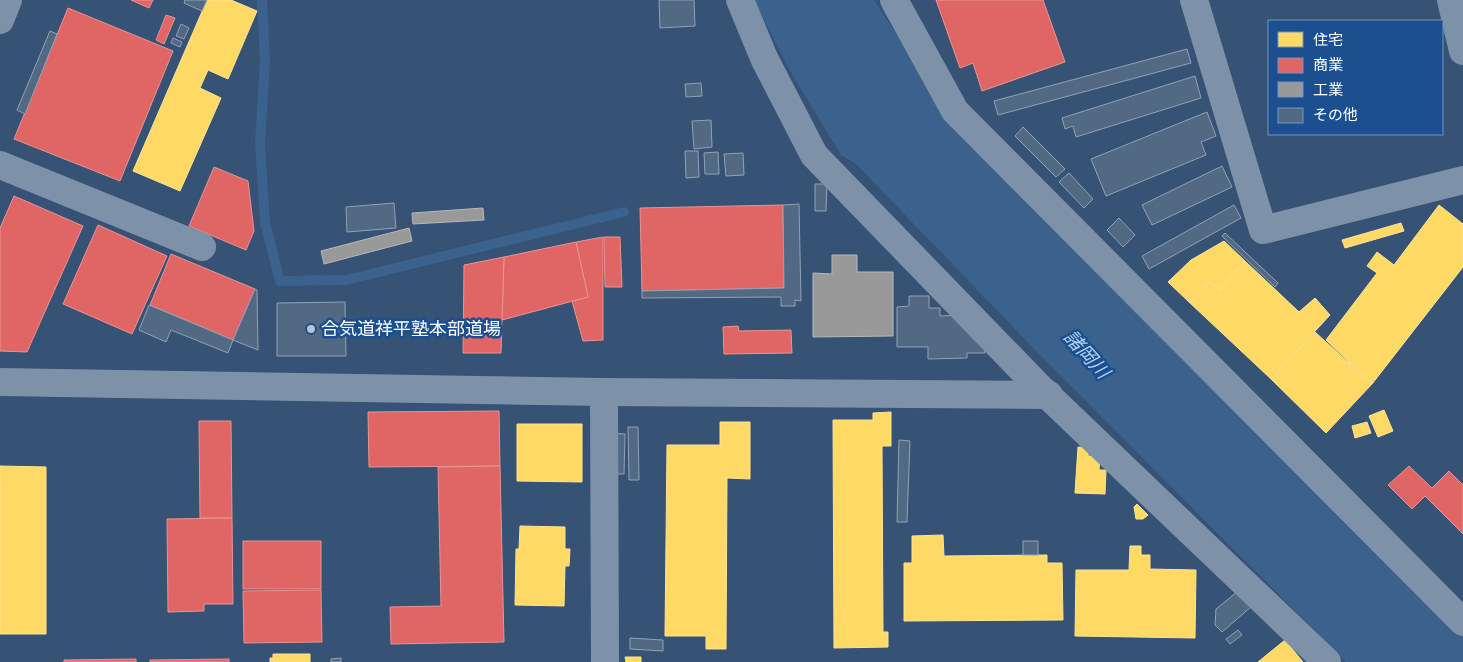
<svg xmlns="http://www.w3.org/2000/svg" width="1463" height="662" font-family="'PT Sans Narrow','Noto Sans JP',sans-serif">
<rect width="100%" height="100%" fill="#365274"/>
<polygon fill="#3b618d" points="754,0 874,0 932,89 1463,632 1463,662 1346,662 1036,351 856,164 841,155 790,71"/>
<g fill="#ffd966" stroke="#ffe494">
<polygon points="207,0 231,0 257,11 228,79 208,70 200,88 221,98 180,191 133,171"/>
<polygon points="1439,205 1463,224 1463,267 1372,384 1326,340 1377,273 1367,266 1377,252 1394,265"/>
<polygon points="1401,223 1404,231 1345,248 1342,240"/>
<polygon points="1224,241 1245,261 1219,290 1210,282 1190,303 1168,282 1191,260"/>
<polygon points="1245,261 1299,312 1315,298 1330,315 1271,379 1190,303 1210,282 1219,290"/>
<polygon points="1315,332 1372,384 1326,433 1271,379"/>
<polygon points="1384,410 1393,431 1378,437 1369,416"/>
<polygon points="891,412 891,446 882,446 883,632 888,632 888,647 834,648 833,420 873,420 873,413"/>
<polygon points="720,422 750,422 750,479 727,478 726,649 706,649 706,636 665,636 667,445 720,445"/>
<polygon points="1367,422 1371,433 1355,438 1352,426"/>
<polygon points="517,424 582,424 582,482 517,481"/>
<polygon points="1078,447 1089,448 1088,456 1100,456 1099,470 1106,470 1105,494 1075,493"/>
<polygon points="0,466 46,467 46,634 0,634"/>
<polygon points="1137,504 1148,515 1143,519 1136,519 1134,507"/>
<polygon points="520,526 565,527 565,549 570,549 569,566 565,566 564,606 515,605 516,549 519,549"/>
<polygon points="943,535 944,556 1047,555 1047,563 1062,563 1063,620 904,621 904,563 912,563 912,536"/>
<polygon points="1130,546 1141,546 1141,555 1150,555 1150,569 1196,570 1195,638 1075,636 1076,570 1129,570"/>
<polygon points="1285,640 1303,662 1258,662"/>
<polygon points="273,654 310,654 310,662 270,662 270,658 273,658"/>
<polygon points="625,657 641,657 641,662 626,662"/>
</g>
<g fill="#e06666" stroke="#e99494">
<polygon points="131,0 153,0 149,8"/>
<polygon points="936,0 1043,0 1065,62 982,91 973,63 960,68"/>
<polygon points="68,8 173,51 120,181 14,139"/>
<polygon points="166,15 175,18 164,44 156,40"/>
<polygon points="214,167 248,181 254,231 246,250 189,226"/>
<polygon points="14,196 83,226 27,352 0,351 0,228"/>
<polygon points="783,205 784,288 642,291 640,208"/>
<polygon points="98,225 167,256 132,334 63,304"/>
<polygon points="603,237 603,340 583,341 572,301 588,297 576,242"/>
<polygon points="604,237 620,237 622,287 605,287"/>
<polygon points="576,242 588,297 502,320 504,257"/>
<polygon points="171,254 255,289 233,340 150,305"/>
<polygon points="504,257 501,353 463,353 464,265"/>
<polygon points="738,326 739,331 791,330 792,353 724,354 723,327"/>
<polygon points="499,411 500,466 369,467 368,412"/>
<polygon points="199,421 231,421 232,518 200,518"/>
<polygon points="500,466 504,642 391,644 390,607 441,606 438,467"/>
<polygon points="1409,466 1432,488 1449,471 1463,485 1463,534 1425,496 1412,509 1388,485"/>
<polygon points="232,518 233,604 204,604 204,611 168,612 167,519"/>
<rect x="243" y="541" width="78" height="48"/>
<polygon points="321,590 322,642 244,643 243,591"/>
<polygon points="136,659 136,662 64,662 64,660"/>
<polygon points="229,659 229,662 150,662 150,660"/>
</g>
<g fill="#999" stroke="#b8b8b8">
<polygon points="483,208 484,220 413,224 412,213"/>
<polygon points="409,228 412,241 324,264 321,251"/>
<polygon points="832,255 857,255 857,272 893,272 893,336 813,337 813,273 832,274"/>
</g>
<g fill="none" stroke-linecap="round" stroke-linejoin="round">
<polyline stroke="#3b618d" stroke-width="10" points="262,0 265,61 260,143 265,223 280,281 346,280 624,212"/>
</g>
<g fill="#526984" stroke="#92a2b6">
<polygon points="185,0 207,0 202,11 184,3"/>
<polygon points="659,0 694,0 695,26 660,28"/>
<polygon points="181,24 189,28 184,39 176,36"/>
<polygon points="50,31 57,34 25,114 17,110"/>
<polygon points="173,38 182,42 180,47 171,43"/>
<polygon points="1187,49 1191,63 998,115 994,101"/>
<polygon points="1195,76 1201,98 1076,137 1073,126 1065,129 1062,118"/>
<polygon points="701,83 702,96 686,97 685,84"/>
<polygon points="1207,112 1216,136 1201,142 1206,155 1106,196 1091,159"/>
<polygon points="711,120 712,147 694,149 692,121"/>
<polygon points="1023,127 1065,169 1056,177 1015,136"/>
<polygon points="685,151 698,151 699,177 686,178"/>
<polygon points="718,152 719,174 705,174 704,153"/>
<polygon points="743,153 744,175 726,176 724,154"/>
<polygon points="1222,166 1232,187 1152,225 1142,205"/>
<polygon points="1069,173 1093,199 1084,208 1059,182"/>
<polygon points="815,184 827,184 826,211 815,211"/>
<polygon points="394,203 396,228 347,232 346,207"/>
<polygon points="799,204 801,301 795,300 795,306 781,306 781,297 642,298 642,291 784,288 783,205"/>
<polygon points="1234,205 1241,218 1149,269 1142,256"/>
<polygon points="1119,218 1135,235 1123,247 1107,230"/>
<polygon points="1225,233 1278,283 1275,287 1222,236"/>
<polygon points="255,289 257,290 258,350 233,340"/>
<polygon points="909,296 929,296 929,308 940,308 940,316 962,315 985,338 985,353 967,353 967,358 928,359 928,347 897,347 897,307 909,306"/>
<polygon points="345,302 346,356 277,356 277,303"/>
<polygon points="149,305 233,340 228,353 171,330 166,342 139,330"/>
<polygon points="628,427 638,427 639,480 629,480"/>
<polygon points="610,433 625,434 624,474 610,474"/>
<polygon points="899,440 910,441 907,522 897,522"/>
<rect x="1023" y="541" width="15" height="14"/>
<polygon points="1238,591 1251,607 1222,632 1215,625 1216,609"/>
<polygon points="1238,630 1242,635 1230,644 1226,639"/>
<polygon points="630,638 663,640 663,651 630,649"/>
<polygon points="341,658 341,662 331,662 331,659"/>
</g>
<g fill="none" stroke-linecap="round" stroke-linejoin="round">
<g stroke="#7d92a8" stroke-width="28">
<polyline points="740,0 764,58 814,155 1041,389 1327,662"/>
<polyline points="894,0 955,111 1463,622"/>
<polyline points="1194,0 1263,230 1463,180"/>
<polyline points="1451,0 1463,51"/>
<polyline points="0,20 8,0"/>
<polyline points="0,165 202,247"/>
<polyline points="0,382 604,392 1049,395"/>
<polyline points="604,392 605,662"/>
</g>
</g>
<circle fill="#b9c2ce" stroke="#1b4f8f" stroke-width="2" cx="311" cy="329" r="5"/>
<g text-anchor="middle" stroke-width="5" stroke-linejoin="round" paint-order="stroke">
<g font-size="18" fill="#fff" stroke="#1b4f8f" text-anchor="start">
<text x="321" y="335">合気道祥平塾本部道場</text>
</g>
<g font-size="19" font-style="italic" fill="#b5d3f5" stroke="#1b4f8f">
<text transform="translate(1087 354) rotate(48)" y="7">諸岡川</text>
</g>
</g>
<rect x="1268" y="20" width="175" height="115" fill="#1b4f8f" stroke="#7695bc"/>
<rect x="1278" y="32" width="25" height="15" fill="#ffd966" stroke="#7695bc"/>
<text x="1313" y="45" font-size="15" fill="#ffffff">住宅</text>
<rect x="1278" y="58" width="25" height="15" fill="#e06666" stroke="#7695bc"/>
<text x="1313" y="70" font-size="15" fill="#ffffff">商業</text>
<rect x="1278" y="82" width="25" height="15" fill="#999999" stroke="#7695bc"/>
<text x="1313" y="95" font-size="15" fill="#ffffff">工業</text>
<rect x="1278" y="108" width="25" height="15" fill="#526984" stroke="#7695bc"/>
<text x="1313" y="120" font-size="15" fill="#ffffff">その他</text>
</svg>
